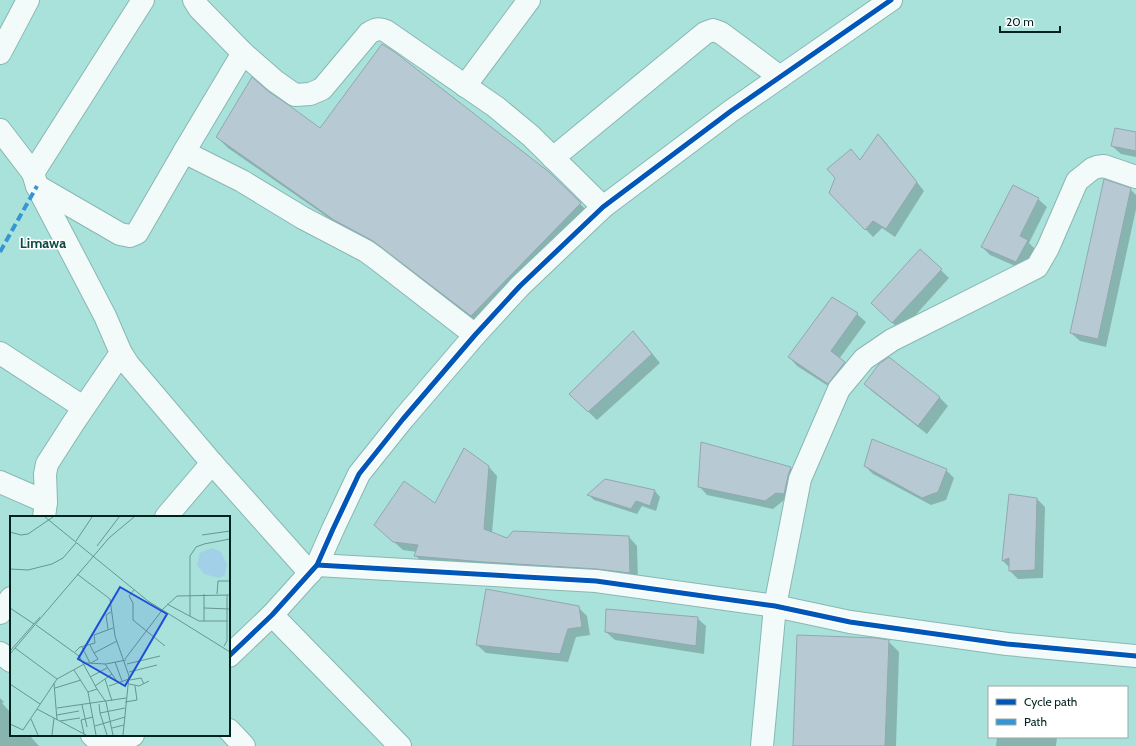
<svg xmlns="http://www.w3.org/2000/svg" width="1136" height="746" font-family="Cabin,sans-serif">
<rect width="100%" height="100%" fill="#a9e2db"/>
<g fill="#0003">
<polygon points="267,92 320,129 549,172 591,215 482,326 385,251 346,230 228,148 217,137"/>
<polygon points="1136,133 1136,157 1121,154 1112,146"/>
<polygon points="878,135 886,143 924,191 895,237 882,228 873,237 830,193 851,150 861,161"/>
<polygon points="1130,189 1136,195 1136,209 1106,347 1080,341 1071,333"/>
<polygon points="1038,199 1047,207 1029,243 1035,249 1024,270 990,255 982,247"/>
<polygon points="920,250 949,278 901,331 880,311"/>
<polygon points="857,314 866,322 839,359 852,371 836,391 797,366 789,357"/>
<polygon points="641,340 660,363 597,420 578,402"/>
<polygon points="889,358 940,398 948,406 927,434 873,392 865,384"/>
<polygon points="865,466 946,470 954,478 946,500 931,505 873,474"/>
<polygon points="489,467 497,476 492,533 508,539 629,537 637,546 638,581 423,563 415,555 417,552 403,550 384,533 435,504"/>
<polygon points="791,468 799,476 792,502 784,500 773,509 707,495 699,486"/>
<polygon points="606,480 655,491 660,497 656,511 642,506 637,514 594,500 589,495"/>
<polygon points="1010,495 1037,499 1045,507 1043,578 1018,579 1010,571 1010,568 1003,561"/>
<polygon points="578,607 587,616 590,635 576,637 568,662 486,653 477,645"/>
<polygon points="697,618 706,626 704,654 615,640 606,632"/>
<polygon points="888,641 899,652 896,746 794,746"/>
<polygon points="0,698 4,702 2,703 11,713 11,735 29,735 39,746 0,746"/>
<polygon points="997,737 1057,737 1056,746 996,746"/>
</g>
<g fill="#b7cad4" stroke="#93a7b0">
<polygon points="382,44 396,53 549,172 581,203 471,316 373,241 334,220 216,137 252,77 268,91 290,106 320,128"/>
<polygon points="1115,128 1136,132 1136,151 1111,146"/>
<polygon points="878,134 917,182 886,229 873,221 865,230 829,193 835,178 827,169 851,149 860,160"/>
<polygon points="1104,179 1131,188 1098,339 1070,333"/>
<polygon points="1013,185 1039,198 1020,236 1028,240 1016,262 981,247"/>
<polygon points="920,249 942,269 892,323 871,303"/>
<polygon points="832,297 858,313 831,351 845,362 828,384 788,357"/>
<polygon points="633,331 652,354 588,412 569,394"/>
<polygon points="889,357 940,397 918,426 864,384 879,364"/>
<polygon points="872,439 947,469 938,492 922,498 864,466"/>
<polygon points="701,442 791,467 788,476 784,494 776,493 765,501 698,487"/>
<polygon points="464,448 489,466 484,529 507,538 513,531 629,536 630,573 597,569 484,562 414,556 418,545 393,542 374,525 404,481 435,503"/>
<polygon points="605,479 655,490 650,506 636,501 631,509 587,495"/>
<polygon points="1009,494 1037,498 1035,570 1009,571 1009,558 1002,561"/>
<polygon points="486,589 579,606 582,627 568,629 560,654 476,645"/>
<polygon points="606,609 698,617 696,646 605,632"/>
<polygon points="797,635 876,638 889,640 885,746 793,746"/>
</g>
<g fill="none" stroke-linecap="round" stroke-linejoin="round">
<g stroke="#89b7b2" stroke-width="24">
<g id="street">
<path d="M194 0 199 8 243 53 275 81 295 95 310 94 322 89 369 33C376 29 379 28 386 31L496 107 531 136 603 207"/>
<polyline points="0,53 28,0"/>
<polyline points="243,53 184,152 242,181 303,218 366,251 377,259 475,335"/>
<polyline points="465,86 529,0"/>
<polyline points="0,130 33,173 37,186 105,316 121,353 128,364 212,463 310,573"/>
<polyline points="553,158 705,33 713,30 721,33 780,77"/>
<polyline points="33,173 143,0"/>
<polyline points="37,186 120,234 130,236 137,233 184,152"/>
<polyline points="0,353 83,407"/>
<polyline points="0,482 46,502"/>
<polyline points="44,517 46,502 45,474 47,464 74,422 121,353"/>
<polyline points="166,517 212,463"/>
<polyline points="317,565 596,581 775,606 850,622 1007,644 1136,656"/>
<polyline points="0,613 11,598"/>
<polyline points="272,615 400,746"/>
<polyline points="0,653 11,661"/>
<polyline points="229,656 272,615 317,565 333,529 359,474 403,419 475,335 520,286 603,207 731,111 891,0"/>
<polyline points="229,730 244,746"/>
<polyline points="92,735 104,746"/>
<polyline points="114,746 133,735"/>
<polyline points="762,746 775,606 800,479 839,389 864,359 892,340 1037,267 1048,248 1077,181 1092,169 1097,167 1104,166 1136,177"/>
</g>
</g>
<use href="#street" stroke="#f2fbfa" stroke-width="22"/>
<polyline stroke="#3695d5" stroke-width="4" stroke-dasharray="8 4" stroke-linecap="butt" points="0,252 37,186"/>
<g stroke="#fff" stroke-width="8">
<g id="cycleway">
<polyline points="317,565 596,581 775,606 850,622 1007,644 1136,656"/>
<polyline points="229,656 272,615 317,565 333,529 359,474 403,419 475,335 520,286 603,207 731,111 891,0"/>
</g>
</g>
<use href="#cycleway" stroke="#0057b8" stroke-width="5"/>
</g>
<g text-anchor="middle" stroke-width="3" stroke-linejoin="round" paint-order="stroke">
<g font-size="14" font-weight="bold" fill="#0c4a44" stroke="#fff">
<text x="43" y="248">Limawa</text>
</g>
</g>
<g transform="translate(10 516)">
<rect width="220" height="220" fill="#a9e2db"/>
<path d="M202 32 211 36 217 48 215 59 209 62 194 58 187 49 190 37Z" fill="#a2d0e8"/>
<path fill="none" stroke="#669690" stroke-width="1" d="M35 1 138 85 220 136M0 16 11 19 18 18 43 1M192 19 220 15M66 25 82 1M87 30 109 1M0 53 18 54 42 48 53 42 66 27M67 58 100 83 105 120 119 160 113 219M124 74 119 80 123 87V104L155 130M194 78V105M207 78 208 65H220M157 88 189 105H218M0 92 24 108M194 92 220 93M180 100V40L186 31 194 28 220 23M26 109 69 140 87 173 78 176M98 113 96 99 101 96M80 129 84 137 107 125M214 130 217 125V79M72 131 80 147M5 132 47 163M0 135 30 101M65 136 70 131 85 127 84 119 103 112M0 138 99 22 124 1M115 143 153 93 167 80 220 79M105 146 112 165M81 147 88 143 84 137M95 148 108 167M117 148 150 140M64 154 78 176 86 219M119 156 147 149M80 161 97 152M95 163 102 185M120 164 131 162 134 168M44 167 47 204M0 168 30 188M119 168 129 170 139 165M85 170 102 158M99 170 119 163M45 172 71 164M87 173 96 186 103 219M115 186 127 184 125 170M89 188 90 197 115 192M72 189 77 211M47 192 116 182M27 193 76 219M90 197 97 219M47 199 69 195M21 203 28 219M50 205 70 202M0 208 13 214 47 163 76 147 96 148 116 144M85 210 115 201M102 212 114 209M74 218 71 204 83 201M42 219 44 202"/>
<path fill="#1d4ed8" fill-opacity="0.15" stroke="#1d4ed8" stroke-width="2" d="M110 71 157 98 115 170 68 143Z"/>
<rect width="220" height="220" fill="none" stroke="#012320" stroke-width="2"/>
</g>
<rect x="988" y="686" width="140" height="52" fill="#ffffff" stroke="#99a7a6"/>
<rect x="996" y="699" width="20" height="6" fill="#0057b8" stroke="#99a7a6"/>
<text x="1024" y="706" font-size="12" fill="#012320">Cycle path</text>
<rect x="996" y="719" width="20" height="6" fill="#3695d5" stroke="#99a7a6"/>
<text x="1024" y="726" font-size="12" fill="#012320">Path</text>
<path d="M1000 26v6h60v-6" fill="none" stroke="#012320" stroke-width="2"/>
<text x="1006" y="26" font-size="12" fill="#012320" stroke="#ffffff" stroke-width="3" paint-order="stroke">20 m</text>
</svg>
